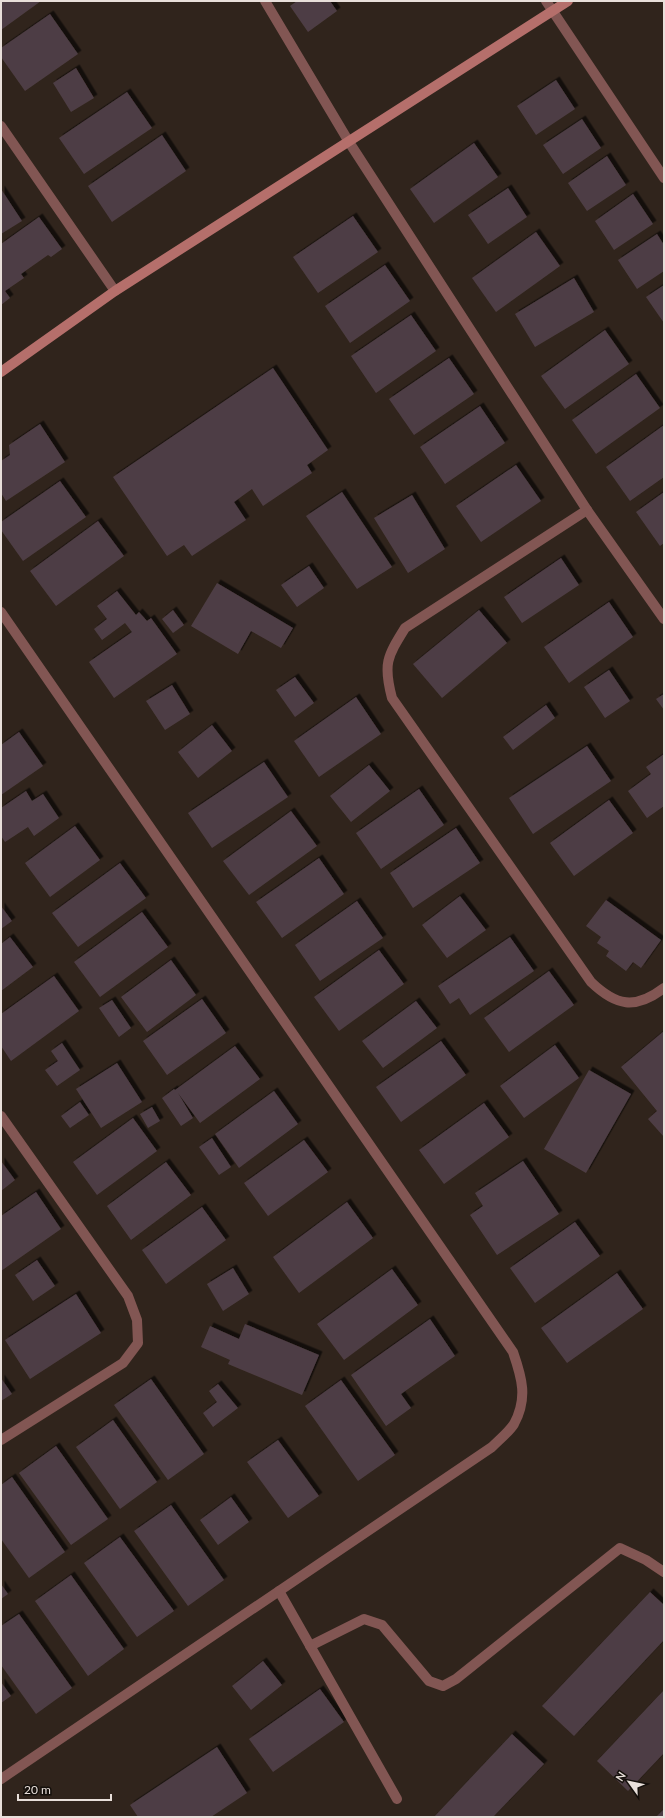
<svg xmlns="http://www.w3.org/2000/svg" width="665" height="1818" font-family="Lato,sans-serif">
<defs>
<filter id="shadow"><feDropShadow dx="3.5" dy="-3.5" stdDeviation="0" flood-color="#0009"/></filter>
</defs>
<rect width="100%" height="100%" fill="#30241c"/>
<g fill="#4e3e44" filter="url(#shadow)">
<polygon points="1,1 41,1 1,30"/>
<polygon points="297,1 330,1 337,11 308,32 290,6"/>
<polygon points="50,14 78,54 25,91 1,57 1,48"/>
<polygon points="76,68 94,98 71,112 53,83"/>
<polygon points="556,80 575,109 536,135 517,106"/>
<polygon points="127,92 152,128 84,174 59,138"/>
<polygon points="582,119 601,148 563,174 543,145"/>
<polygon points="162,135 186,171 112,222 88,186"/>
<polygon points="474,143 498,177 434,223 410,189"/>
<polygon points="607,156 626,185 587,211 568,183"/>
<polygon points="508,188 527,217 488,244 468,215"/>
<polygon points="1,189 22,221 1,234"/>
<polygon points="633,194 653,224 614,250 595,221"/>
<polygon points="353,216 378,252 318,293 293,257"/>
<polygon points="39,217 62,249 51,257 48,255 21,274 24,278 5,291 10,298 1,305 1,244"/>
<polygon points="536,232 560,266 496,312 472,278"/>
<polygon points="657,234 664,245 664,271 637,289 618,260"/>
<polygon points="385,265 410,301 350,343 325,306"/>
<polygon points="574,278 594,312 535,347 515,314"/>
<polygon points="664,285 664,323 646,297"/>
<polygon points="411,315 436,351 376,393 351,356"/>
<polygon points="605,330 629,364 565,409 541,376"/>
<polygon points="449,358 474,394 414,435 389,399"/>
<polygon points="273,368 328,450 307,465 312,473 263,506 252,489 234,502 246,520 192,556 184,545 167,556 113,477"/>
<polygon points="636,374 660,408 596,454 572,420"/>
<polygon points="480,406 505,443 445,484 420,447"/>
<polygon points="40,424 65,462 6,501 1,493 1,461 10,455 9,445"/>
<polygon points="664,425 664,477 630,501 606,467"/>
<polygon points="516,465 541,501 481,542 456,506"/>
<polygon points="60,481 86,517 23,561 1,530 1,522"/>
<polygon points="342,492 392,567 357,589 306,516"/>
<polygon points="664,492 664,543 660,546 636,512"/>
<polygon points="412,495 445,549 408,573 374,518"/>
<polygon points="98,521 124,556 56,606 30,571"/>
<polygon points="561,558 579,585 522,623 504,597"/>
<polygon points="309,566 324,588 297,607 281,585"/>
<polygon points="217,583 293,628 281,648 251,631 238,654 191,626"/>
<polygon points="117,591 136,615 139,612 147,621 151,618 177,654 114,698 89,662 132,632 125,623 102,640 94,629 107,619 97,606"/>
<polygon points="609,602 633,637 569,683 544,647"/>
<polygon points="173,610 184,625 173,633 162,619"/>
<polygon points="479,610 507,643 442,698 413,664"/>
<polygon points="609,670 630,701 605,718 584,687"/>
<polygon points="295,677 314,703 295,717 276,690"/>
<polygon points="172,685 190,714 165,730 146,701"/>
<polygon points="664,694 664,710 656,699"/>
<polygon points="356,697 381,734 319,777 294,741"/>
<polygon points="546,705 555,718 513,750 503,737"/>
<polygon points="212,725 232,751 198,778 178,752"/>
<polygon points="19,732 43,766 1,795 1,745"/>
<polygon points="587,746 611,781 533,834 509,798"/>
<polygon points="664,754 664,806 647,818 628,791 651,774 646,767"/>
<polygon points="264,762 288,797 212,848 188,813"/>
<polygon points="369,765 390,791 351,822 330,796"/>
<polygon points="419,789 444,825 381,869 356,833"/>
<polygon points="26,791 32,801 43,794 59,818 34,836 28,827 5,842 1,836 1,808"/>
<polygon points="609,800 633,833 574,876 550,843"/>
<polygon points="291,811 317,846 249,895 223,861"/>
<polygon points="75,826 100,860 50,897 25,863"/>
<polygon points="456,828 480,863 413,908 390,873"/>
<polygon points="319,858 344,894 282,938 256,902"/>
<polygon points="120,863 146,898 78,947 52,913"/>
<polygon points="460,896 486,930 447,958 422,925"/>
<polygon points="606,900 661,940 641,968 633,962 626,971 606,956 609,951 597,943 601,937 586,926"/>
<polygon points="357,901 383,938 320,981 295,945"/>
<polygon points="1,906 12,921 1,929"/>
<polygon points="142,912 168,947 100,997 74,962"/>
<polygon points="10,937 33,967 1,991 1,944"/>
<polygon points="510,937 534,971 470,1015 459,998 450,1004 438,986"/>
<polygon points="379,950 404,984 339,1031 314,997"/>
<polygon points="171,960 196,995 147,1032 121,997"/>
<polygon points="549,971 574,1005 509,1052 484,1018"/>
<polygon points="54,976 79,1011 11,1061 1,1046 1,1014"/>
<polygon points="202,999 226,1033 167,1075 143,1041"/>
<polygon points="112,1000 131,1028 119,1037 99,1008"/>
<polygon points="416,1001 437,1028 383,1068 362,1041"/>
<polygon points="664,1031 664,1137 648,1119 657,1111 621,1067"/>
<polygon points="441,1041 466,1075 401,1122 376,1087"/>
<polygon points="62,1043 80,1070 57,1086 45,1070 58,1061 51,1051"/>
<polygon points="555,1045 579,1078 524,1118 500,1086"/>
<polygon points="235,1046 260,1079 200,1123 178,1093 193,1118 181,1126 162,1098 174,1089 175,1090"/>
<polygon points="117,1063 142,1102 101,1128 76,1089"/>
<polygon points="589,1070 631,1094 586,1173 544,1149"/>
<polygon points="274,1091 298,1124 239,1168 215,1134"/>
<polygon points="80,1102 89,1115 70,1128 61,1116"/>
<polygon points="484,1103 509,1137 444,1184 419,1150"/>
<polygon points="152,1107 160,1121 148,1128 140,1114"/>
<polygon points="133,1118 157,1151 97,1195 73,1162"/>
<polygon points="212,1138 231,1167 219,1175 199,1147"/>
<polygon points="304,1140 328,1172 268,1216 244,1183"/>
<polygon points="1,1161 15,1180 1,1191"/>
<polygon points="523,1161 559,1214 497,1255 470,1215 483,1206 475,1193"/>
<polygon points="166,1162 191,1195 131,1240 107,1206"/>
<polygon points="36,1192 61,1229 1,1271 1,1216"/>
<polygon points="347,1202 373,1238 299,1293 273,1257"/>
<polygon points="202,1207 226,1240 166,1284 142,1250"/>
<polygon points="575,1222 600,1256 535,1303 510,1268"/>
<polygon points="37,1260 55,1286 33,1301 15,1275"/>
<polygon points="233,1268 249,1294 223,1311 207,1284"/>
<polygon points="392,1269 418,1305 344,1360 317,1324"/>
<polygon points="617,1273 643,1309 567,1363 541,1328"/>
<polygon points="76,1294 101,1333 30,1379 5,1340"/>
<polygon points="430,1319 455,1356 401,1394 411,1408 386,1426 351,1375"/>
<polygon points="245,1324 319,1355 302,1395 228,1364 230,1360 201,1347 210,1326 239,1339"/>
<polygon points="1,1378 12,1394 1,1401"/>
<polygon points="151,1379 204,1454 168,1480 114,1405"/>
<polygon points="341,1380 395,1455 358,1481 305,1406"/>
<polygon points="218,1384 238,1408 213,1427 203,1413 217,1402 209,1391"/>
<polygon points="113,1420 157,1482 120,1509 76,1447"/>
<polygon points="278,1440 319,1496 288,1518 247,1462"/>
<polygon points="56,1446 108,1519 71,1545 19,1473"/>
<polygon points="12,1477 65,1552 29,1578 1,1539 1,1485"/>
<polygon points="231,1497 249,1522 218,1545 200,1520"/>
<polygon points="171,1505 224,1580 188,1606 134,1531"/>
<polygon points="120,1537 174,1611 137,1637 84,1563"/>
<polygon points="71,1575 124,1649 88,1676 35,1601"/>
<polygon points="1,1584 8,1594 1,1599"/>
<polygon points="650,1592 664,1605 664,1640 574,1736 542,1706"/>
<polygon points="19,1614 72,1688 36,1714 1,1665 1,1626"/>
<polygon points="263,1661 282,1685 251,1710 232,1686"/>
<polygon points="1,1682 11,1696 1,1703"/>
<polygon points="320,1689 344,1722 273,1772 249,1739"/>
<polygon points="664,1690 664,1753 628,1791 597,1761"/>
<polygon points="512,1734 544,1764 493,1817 434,1817"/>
<polygon points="217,1747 247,1793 211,1817 138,1817 130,1805"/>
<polygon points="664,1809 664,1817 656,1817"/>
</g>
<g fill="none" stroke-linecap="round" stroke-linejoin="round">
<g stroke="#825653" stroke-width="10">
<polyline points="265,1 349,142"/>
<polyline points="310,1646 364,1619 382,1625 429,1681 443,1686 456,1679 620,1548 646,1560 664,1572"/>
</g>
<g stroke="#825653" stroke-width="10">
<polyline points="546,1 664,178"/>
<polyline points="1,126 115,291"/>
<polyline points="349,142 587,510 664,619"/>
<path d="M587 510 405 628C387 657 383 664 392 698L591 982C616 1006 635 1010 664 988"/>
<path d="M1 612 513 1352C522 1378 528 1398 514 1424 509 1432 499 1440 492 1447L1 1779"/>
<polyline points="1,1116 128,1296 137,1320 138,1343 123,1363 1,1440"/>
<polyline points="279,1591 397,1799"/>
</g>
<polyline stroke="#b56f6b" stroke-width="10" points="1,372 115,291 568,1"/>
</g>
<rect width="665" height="1818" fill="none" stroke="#e8dfda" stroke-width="4"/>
<g transform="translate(629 1782) rotate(303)" stroke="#140f0b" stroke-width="3" paint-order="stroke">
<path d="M0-3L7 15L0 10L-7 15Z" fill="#e8dfda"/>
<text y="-6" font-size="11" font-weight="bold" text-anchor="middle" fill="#e8dfda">N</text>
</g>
<path d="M18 1794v6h93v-6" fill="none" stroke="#e8dfda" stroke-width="2"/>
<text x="24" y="1794" font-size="12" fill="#e8dfda" stroke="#140f0b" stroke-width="3" paint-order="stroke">20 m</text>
</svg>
